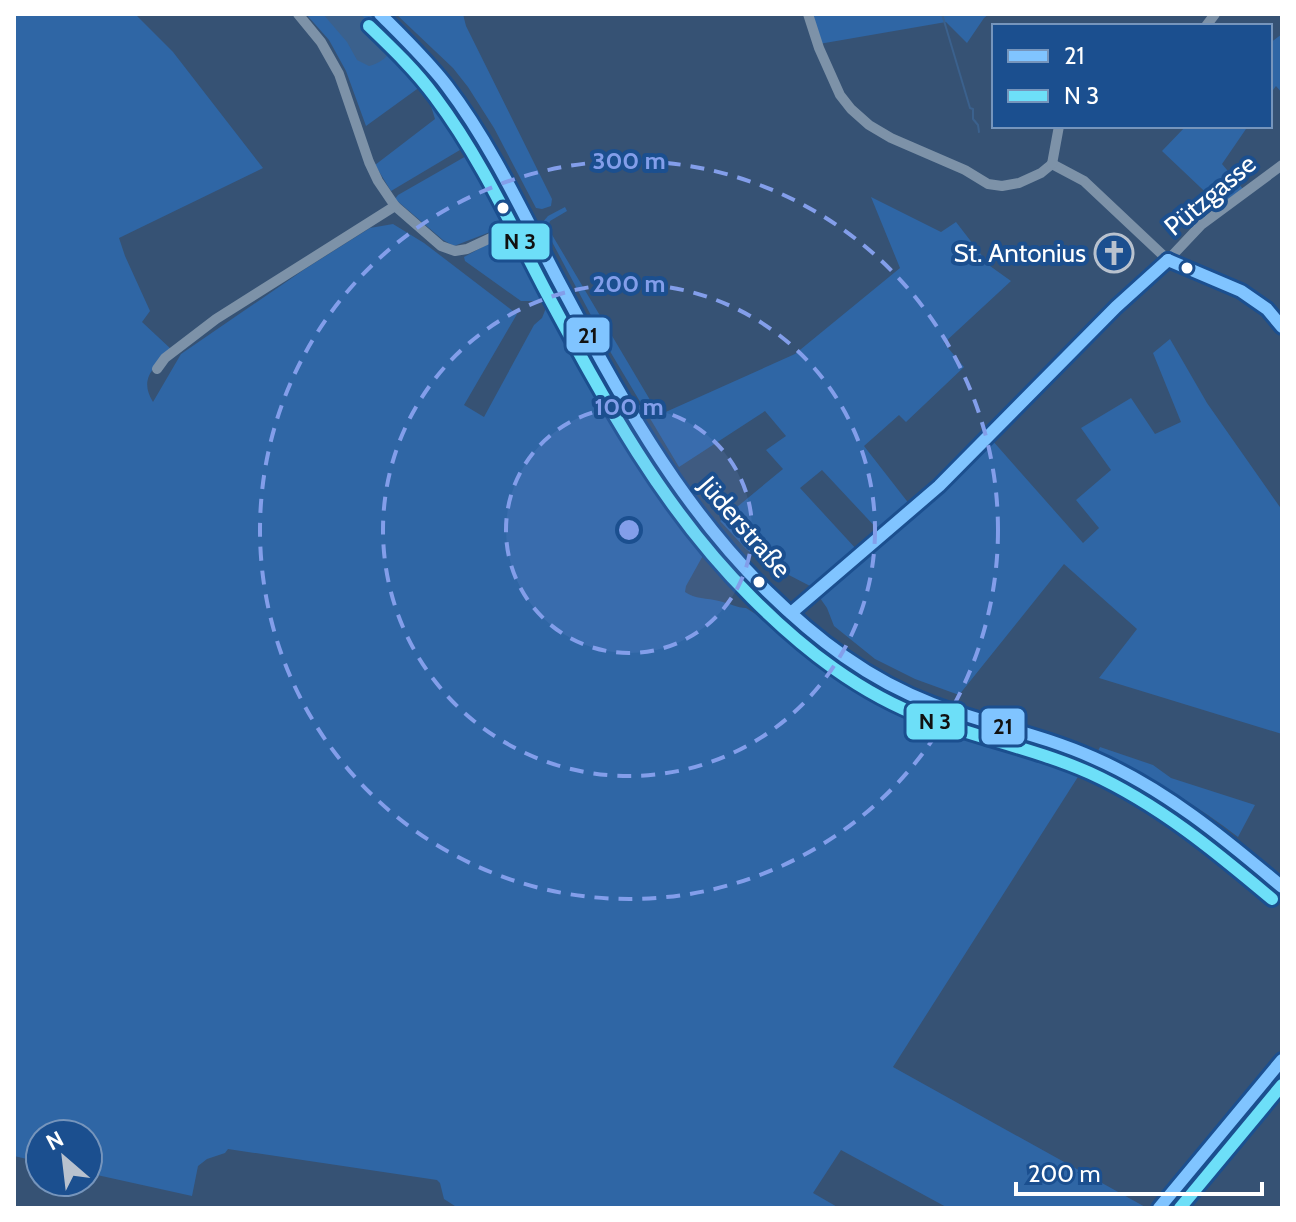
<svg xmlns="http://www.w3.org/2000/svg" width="1296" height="1222" font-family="Cabin,sans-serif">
<rect width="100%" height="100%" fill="#365274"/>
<g fill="#2f66a5">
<path d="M14 14H135L173 52 263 168 119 238 125 256 150 311 142 322 172 350C155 366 138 378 153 402L181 354 305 269 370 228 393 224 424 243 517 314 464 405 484 417 534 325 542 318 546 308 543 301H521L465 261 464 257 510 232 522 234 529 242 604 384 627 410 711 539 710 543 686 586 685 592C695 599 707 598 719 601 729 603 737 608 746 608L821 655 908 699 1029 742 1090 758 893 1067 1147 1208H948L841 1150 813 1193 839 1208H458L444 1199 440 1183 437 1180 228 1149 225 1153 207 1159 198 1166 192 1196 88 1173V1134H40V1162L14 1156Z"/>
<polygon points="306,14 371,14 399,39 443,92 470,137 468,139 470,144 391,191 375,165 435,119 424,84 366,126 346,71 329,40"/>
<polygon points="396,14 463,14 466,26 552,199 551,206 542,209 536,208 494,128 468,87 453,68"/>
<polygon points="810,14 989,14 984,18 967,43 946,22 819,44"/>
<polygon points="1282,34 1282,93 1276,86 1270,94 1270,43"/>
<polygon points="1186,126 1248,126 1222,164 1243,189 1219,205 1162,151"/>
<polygon points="475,151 489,184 509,219 503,227 454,246 443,240 395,199 398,195"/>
<polygon points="871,197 941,232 956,222 990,266 1011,281 944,343 964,367 906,422 899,415 864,446 910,505 880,532 822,470 800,488 858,551 810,586 760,560 746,549 720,521 783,469 766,450 786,436 765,411 679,467 611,353 542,223 548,216 565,207 567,211 550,221 548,228 659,415 795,354 900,268"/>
<polygon points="1170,339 1207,403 1282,510 1282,734 1099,678 1137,629 1064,564 959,695 915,679 875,659 834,626 827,608 820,598 917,512 992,440 1083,543 1099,528 1076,500 1111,470 1081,428 1131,398 1155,434 1181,422 1153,353"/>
<path d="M1100 747 1153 765 1171 778 1255 805 1238 837C1194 803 1147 776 1098 751Z"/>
</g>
<path fill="#3b618d" d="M323 14H360L392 43C392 56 380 63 369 66L357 60 347 42Z"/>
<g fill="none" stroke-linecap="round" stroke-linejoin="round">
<polyline stroke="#3b618d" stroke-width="2" points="942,14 970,108 973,109 973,119 978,125 979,132"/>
<g stroke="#7d92a8" stroke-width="10">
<polyline points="298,14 321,42 339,74 369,162 378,181 395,206 441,246 455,251 467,249 527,221"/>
<polyline points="808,14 819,48 840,95 851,109 869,125 891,138 965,170 988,184 1002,186 1019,183 1041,173 1052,164"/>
<polyline points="1206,26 1215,14"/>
<polyline points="1052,164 1084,181 1168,260 1241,291 1267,309 1282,327"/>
<polyline points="1052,164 1059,126"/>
<polyline points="157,369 165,358 216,319 395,206"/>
<polyline points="791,613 877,541 939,486 1116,307 1168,260 1201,225 1282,165"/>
</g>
<g stroke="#798da4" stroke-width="14">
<path d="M380 14C403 36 427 60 447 86 486 137 514 198 545 255 564 292 584 328 604 364 632 413 660 463 694 508 715 538 741 565 767 591 808 631 856 671 909 694 969 721 1035 731 1095 758 1165 789 1224 837 1282 887"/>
<polyline points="1159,1208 1282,1060"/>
</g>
<g stroke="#1b4f8f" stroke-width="18">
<g id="bus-1">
<path d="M380 14C403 37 427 60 447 86 491 144 523 213 557 278 616 389 676 502 767 591 816 639 869 680 933 704 986 724 1043 735 1094 758 1165 789 1224 838 1282 887"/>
<polyline points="1168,260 1241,291 1267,309 1282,327"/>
<polyline points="791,613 939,486 1116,307 1168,260"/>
<polyline points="1159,1208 1282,1060"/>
</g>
</g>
<g stroke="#1b4f8f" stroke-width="18">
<g id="bus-2">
<path d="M369 26C392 48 416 71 435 97 480 157 511 225 545 290 604 400 663 510 752 598 803 649 860 694 928 719 982 739 1038 750 1090 773 1158 804 1215 851 1272 899"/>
<polyline points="1180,1208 1282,1085"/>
</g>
</g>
<use href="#bus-1" stroke="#80c4ff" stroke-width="12"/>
<use href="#bus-2" stroke="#6ddff8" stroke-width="12"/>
</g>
<circle cx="629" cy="530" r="123" fill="#839eea" fill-opacity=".12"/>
<g fill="none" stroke="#839eea" stroke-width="4" stroke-dasharray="14 10">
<circle cx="629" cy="530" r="123"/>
<circle cx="629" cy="530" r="246"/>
<circle cx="629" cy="530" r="369"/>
</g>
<defs>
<g id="church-ring" transform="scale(2)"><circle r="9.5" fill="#1b4f8f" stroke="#b9c2ce" stroke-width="1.5"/><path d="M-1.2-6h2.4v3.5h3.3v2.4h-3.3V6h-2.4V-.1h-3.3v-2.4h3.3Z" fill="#b9c2ce"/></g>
</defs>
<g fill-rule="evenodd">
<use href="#church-ring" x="1114" y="253"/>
</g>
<g fill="#fff" stroke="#1b4f8f" stroke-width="3">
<circle cx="503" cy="208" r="7"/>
<circle cx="1187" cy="268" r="7"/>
<circle cx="759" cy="582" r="7"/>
</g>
<g text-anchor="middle" stroke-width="8" stroke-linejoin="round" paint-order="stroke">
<g font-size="26" fill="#fff" stroke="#1b4f8f">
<text transform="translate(1210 195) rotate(-40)" y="9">Pützgasse</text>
<text transform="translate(745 527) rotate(49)" y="9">Jüderstraße</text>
</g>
<g font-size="26" fill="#fff" stroke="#1b4f8f" text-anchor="end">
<text x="1086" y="262">St. Antonius</text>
</g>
</g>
<circle cx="629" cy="530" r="12" fill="#839eea" stroke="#1b4f8f" stroke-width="4"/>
<g font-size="24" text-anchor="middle" font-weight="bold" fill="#839eea" stroke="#1b4f8f" stroke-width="8" stroke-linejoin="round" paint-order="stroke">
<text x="629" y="169">300 m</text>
<text x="629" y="292">200 m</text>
<text x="629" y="415">100 m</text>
</g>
<g stroke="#1b4f8f" stroke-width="3">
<rect x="490" y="222" width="61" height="39" rx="8" fill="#6ddff8"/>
<rect x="565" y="316" width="46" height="38" rx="8" fill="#80c4ff"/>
<rect x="905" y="702" width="61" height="39" rx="8" fill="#6ddff8"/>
<rect x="980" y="707" width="46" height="39" rx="8" fill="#80c4ff"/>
</g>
<g font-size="22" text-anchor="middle" font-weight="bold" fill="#111">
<text x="520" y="249">N 3</text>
<text x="588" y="343">21</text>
<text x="935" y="729">N 3</text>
<text x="1003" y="734">21</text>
</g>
<rect width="1296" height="1222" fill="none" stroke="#ffffff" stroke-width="32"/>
<rect x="992" y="24" width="280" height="104" fill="#1b4f8f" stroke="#7695bc" stroke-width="2"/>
<rect x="1008" y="50" width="40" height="12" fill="#80c4ff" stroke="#7695bc" stroke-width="2"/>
<text x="1064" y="64" font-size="24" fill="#ffffff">21</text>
<rect x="1008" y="90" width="40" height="12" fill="#6ddff8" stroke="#7695bc" stroke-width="2"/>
<text x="1064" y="104" font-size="24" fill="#ffffff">N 3</text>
<g transform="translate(64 1158) rotate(332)"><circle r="38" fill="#1b4f8f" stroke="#7695bc" stroke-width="2"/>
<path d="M0-6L14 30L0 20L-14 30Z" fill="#b9c2ce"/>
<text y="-12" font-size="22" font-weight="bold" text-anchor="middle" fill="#ffffff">N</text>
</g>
<path d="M1016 1182v12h246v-12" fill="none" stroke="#ffffff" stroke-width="4"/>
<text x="1028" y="1182" font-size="24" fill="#ffffff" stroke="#1b4f8f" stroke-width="6" paint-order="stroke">200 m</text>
</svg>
